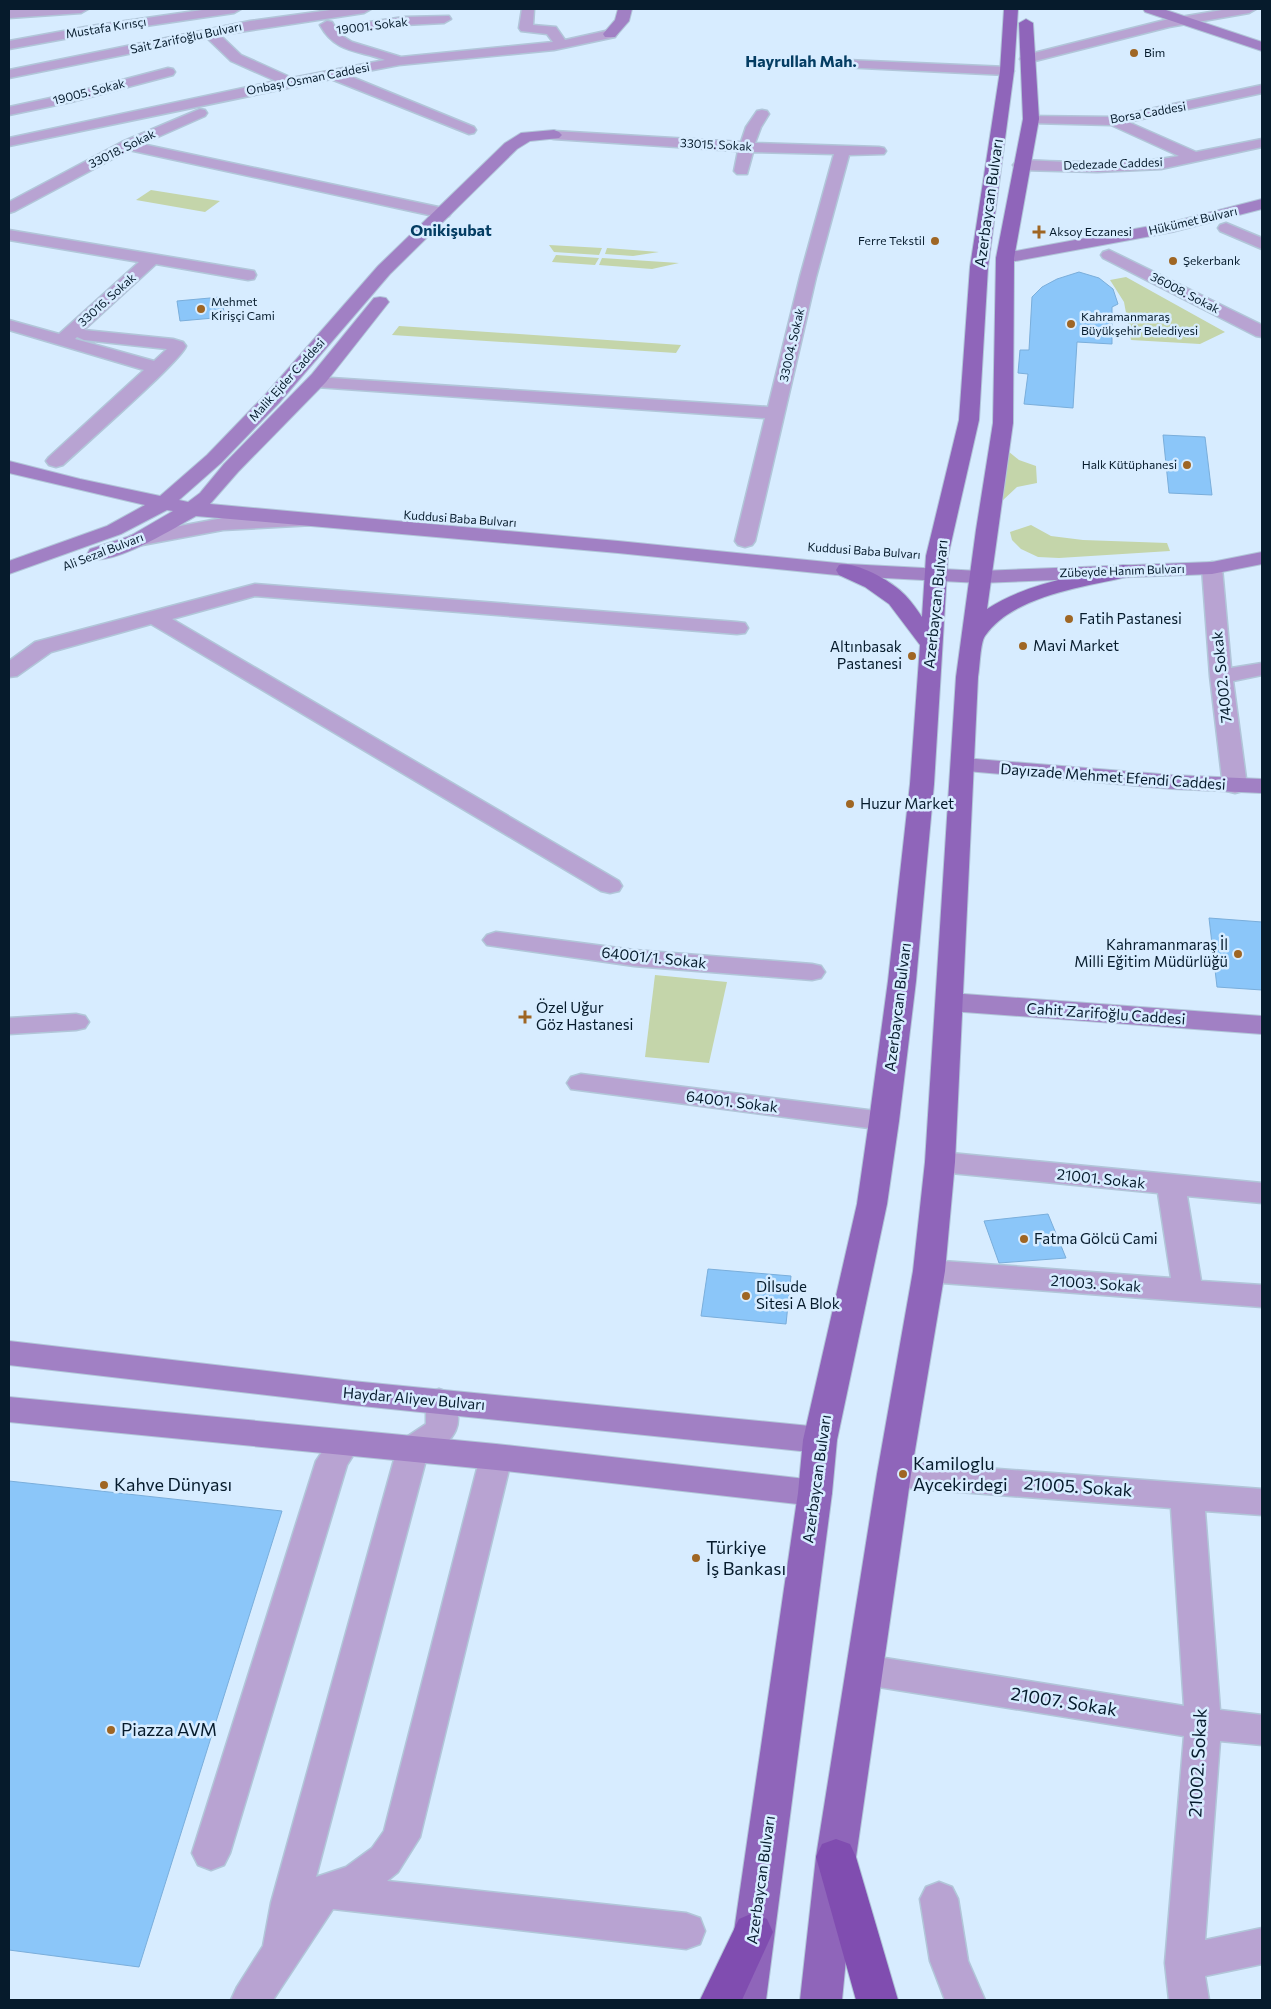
<svg xmlns="http://www.w3.org/2000/svg" width="1271" height="2009" font-family="Commissioner,sans-serif">
<rect width="100%" height="100%" fill="#d7ecff"/>
<g fill="#c4d5aa">
<polygon points="151,190 220,201 205,212 136,200"/>
<polygon points="549,245 602,248 599,255 554,252"/>
<polygon points="607,248 659,252 633,256 605,254"/>
<polygon points="556,255 599,258 595,265 552,262"/>
<polygon points="602,258 679,263 652,269 599,265"/>
<polygon points="1126,277 1225,332 1200,344 1131,340 1124,302 1110,280"/>
<polygon points="399,326 681,345 676,353 392,335"/>
<polygon points="1003,447 1019,460 1036,466 1037,483 1017,487 1001,502"/>
<polygon points="1031,525 1051,536 1083,540 1167,543 1170,551 1059,558 1038,557 1021,549 1012,540 1010,532"/>
<polygon points="655,975 727,982 709,1063 645,1057"/>
</g>
<g fill="#8bc6f9" stroke="#7aaedb">
<polygon points="1079,272 1099,278 1113,289 1118,304 1112,307 1112,344 1077,342 1073,408 1024,404 1028,374 1018,373 1020,350 1029,350 1032,297 1042,287 1057,279"/>
<polygon points="221,297 225,317 180,321 177,301"/>
<polygon points="1163,435 1205,437 1212,495 1169,493"/>
<polygon points="1209,918 1262,922 1262,990 1217,987"/>
<polygon points="1048,1214 1066,1258 999,1263 984,1221"/>
<polygon points="708,1269 791,1276 786,1324 701,1316"/>
<polygon points="9,1481 282,1511 139,1967 9,1950"/>
</g>
<g fill="none" stroke-linecap="round" stroke-linejoin="round">
<g stroke="#b1c6d9" stroke-width="3">
<g id="street">
<polygon points="28,9 88,9 81,13 9,18 9,10"/>
<polygon points="209,9 241,9 234,13 91,34 9,49 9,41 91,26"/>
<path d="M338 9H371L364 13 220 35 241 55 292 78 385 60C359 50 336 54 320 25L327 21 332 22 335 27 404 17 449 16 451 19 444 23 404 25 339 34 352 42 401 57 553 42 547 34 521 31 519 28 522 9H534L533 25 556 27 565 40 610 30 617 34 615 37 554 50 399 65 347 75 474 127 476 130 474 133 469 134 331 79 9 146V138L276 81 231 61 207 38 9 78V70L250 21Z"/>
<polygon points="1228,9 1256,9 1249,13 1169,27 1027,63 1020,59 1022,56 1169,19"/>
<polygon points="846,60 1007,67 1014,71 1007,75 841,67 839,64 841,61"/>
<polygon points="168,68 173,69 175,72 173,75 71,102 9,115 9,107 69,94"/>
<path d="M1262 85V93L1128 122 1196 152 1262 139V147L1161 169 1097 172 1021 170 1016 168 1013 165 1016 162 1021 160C1073 162 1127 166 1179 156L1111 125 1031 123 1026 122 1024 119 1026 116 1113 117Z"/>
<polygon points="200,109 205,110 207,113 205,116 142,144 443,208 449,210 451,213 449,216 443,218 129,150 15,211 9,213 9,202 122,142"/>
<polygon points="762,110 767,111 769,114 761,127 755,143 879,147 884,148 886,151 884,154 849,155 816,277 755,541 752,545 745,547 738,545 735,541 765,418 316,387 310,386 307,382 310,378 316,377 768,407 800,277 834,154 753,152 747,174 737,174 734,171 738,151 554,139 549,138 547,135 549,132 554,131 741,142 746,127 757,111"/>
<polygon points="1226,223 1262,238 1262,249 1220,231 1218,228 1220,225"/>
<path d="M9 230 248 270 254 271 256 275 254 279 248 280 156 264 84 330 173 339 183 342 186 346C182 360 81 448 63 465L56 467 49 465 46 461 49 457 144 370 9 330V320L59 334 139 262 9 240ZM77 337 84 340 167 349 154 361 75 339Z"/>
<polygon points="1109,250 1262,325 1262,337 1256,336 1103,258 1101,255 1103,252"/>
<polygon points="307,515 314,517 317,521 314,525 223,530 137,546 130,544 127,540 130,536 137,534 223,518"/>
<polygon points="1212,562 1219,564 1222,568 1231,668 1262,663 1262,675 1233,681 1247,786 1243,791 1235,793 1227,791 1223,786 1210,676 1202,568 1205,564"/>
<polygon points="255,584 737,622 745,623 748,628 745,633 737,634 255,596 172,619 619,881 622,886 619,891 610,893 601,891 151,624 51,652 17,676 9,677 9,661 35,642"/>
<polygon points="496,932 634,950 812,964 821,966 825,972 821,978 812,980 634,966 487,945 483,940 487,935"/>
<polygon points="76,1014 85,1016 89,1022 85,1028 76,1030 9,1034 9,1018"/>
<polygon points="581,1074 884,1112 894,1114 898,1121 894,1128 884,1130 571,1089 567,1083 571,1077"/>
<polygon points="940,1152 1262,1183 1262,1203 1187,1196 1201,1281 1262,1285 1262,1307 929,1282 918,1279 914,1271 918,1263 929,1260 1171,1278 1158,1193 940,1172 930,1169 926,1162 930,1155"/>
<path d="M439 1389 450 1393C467 1423 456 1441 427 1456L316 1877 346 1867 372 1848 384 1831 480 1457 485 1448 496 1445 507 1448 512 1457 420 1837 398 1872 387 1881 686 1913 700 1918 705 1931 700 1944 686 1949 333 1909 273 2000H231L237 1987 263 1946 271 1903 397 1449 402 1440 426 1424V1411L423 1401 428 1393Z"/>
<polygon points="345,1431 356,1434 361,1443 347,1465 230,1853 224,1865 211,1870 198,1865 192,1853 316,1461 334,1434"/>
<polygon points="894,1461 1262,1489 1262,1515 1205,1511 1220,1710 1262,1715 1262,1745 1220,1741 1205,1940 1262,1928 1262,1964 1205,1976 1209,2000 1169,2000 1165,1963 1184,1736 866,1685 854,1680 848,1670 854,1660 866,1655 1184,1706 1171,1508 894,1487 883,1483 878,1474 883,1465"/>
<polygon points="939,1882 952,1887 958,1899 968,1961 985,2000 945,2000 930,1961 920,1899 926,1887"/>
</g>
</g>
<g stroke="#b1c6d9" stroke-width="2">
<g id="secondary">
<polygon points="618,9 632,9 629,21 615,37 605,37 603,34 615,20"/>
<polygon points="1143,9 1163,9 1262,42 1262,51 1145,12"/>
<path d="M554 130 559 132 562 135 559 138 530 141 517 149 390 274 279 403 221 463 179 500 188 502 200 493 224 464 312 374 374 298 380 297 386 298 389 302 326 382 238 472 210 504 618 541 847 564 980 571 1212 562 1262 552V564L1212 574 980 583 847 576 618 553 196 516C172 529 116 565 90 559L87 554 90 549 130 536 173 511 167 510 121 534 9 574V561L107 526 145 505 9 473V461L80 479 160 496 207 455 265 395 378 266 505 143 521 133Z"/>
<polygon points="1262,199 1262,209 1173,232 1005,263 999,262 996,258 999,254 1005,253 1172,222"/>
<polygon points="964,758 1172,775 1262,779 1262,793 1172,789 955,770 952,765 955,760"/>
<polygon points="950,993 1262,1016 1262,1034 950,1011 940,1008 936,1002 940,996"/>
<polygon points="9,1341 352,1381 820,1427 832,1431 837,1440 832,1449 820,1453 352,1405 9,1365"/>
<polygon points="9,1397 496,1444 815,1480 827,1483 832,1493 827,1503 815,1506 496,1470 9,1422"/>
</g>
</g>
<g stroke="#b1c6d9" stroke-width="2">
<g id="primary">
<path d="M1004 9H1018L1014 71 988 267 979 420 948 556 934 784 916 981 899 1121 887 1204 837 1440 832 1493 766 2000H724L798 1493 803 1440 857 1204 869 1121 888 981 910 784 920 645 889 604 865 587 839 575 836 570 839 565C857 561 893 582 905 595 912 602 917 610 922 617L926 556 959 420 970 267 1000 71Z"/>
<path d="M1026 19 1033 23 1039 119 1014 258 1013 423 987 609C1027 583 1077 576 1123 565L1131 566 1134 571 1131 576C1086 587 1013 595 985 636 980 643 980 667 978 677L955 1162 945 1271 911 1474 856 1857 842 2000H800L816 1857 877 1474 913 1271 925 1162 956 677 976 530 993 423 996 258 1023 119 1019 23Z"/>
</g>
</g>
<g stroke="#b1c6d9" stroke-width="2">
<g id="highway">
<polygon points="836,1839 850,1844 856,1857 898,2000 856,2000 816,1857 822,1844"/>
<polygon points="753,1913 767,1919 773,1932 742,2000 700,2000 739,1919"/>
</g>
</g>
<use href="#street" fill="#b8a3d2" fill-rule="evenodd"/>
<use href="#secondary" fill="#a180c4" fill-rule="evenodd"/>
<use href="#primary" fill="#8f65ba" fill-rule="evenodd"/>
<use href="#highway" fill="#804db0" fill-rule="evenodd"/>
</g>
<g fill="#9f6624" stroke="#d7ecff" stroke-width="2">
<circle cx="1134" cy="53" r="5"/>
<path d="M1036.5 224.5h5v5h5v5h-5v5h-5v-5h-5v-5h5z"/>
<circle cx="935" cy="241" r="5"/>
<circle cx="1173" cy="261" r="5"/>
<circle cx="201" cy="309" r="5"/>
<circle cx="1071" cy="324" r="5"/>
<circle cx="1187" cy="465" r="5"/>
<circle cx="1069" cy="619" r="5"/>
<circle cx="1023" cy="646" r="5"/>
<circle cx="912" cy="656" r="5"/>
<circle cx="850" cy="804" r="5"/>
<circle cx="1238" cy="954" r="5"/>
<path d="M522.5 1009.5h5v5h5v5h-5v5h-5v-5h-5v-5h5z"/>
<circle cx="1024" cy="1239" r="5"/>
<circle cx="746" cy="1296" r="5"/>
<circle cx="903" cy="1474" r="5"/>
<circle cx="104" cy="1485" r="5"/>
<circle cx="696" cy="1558" r="5"/>
<circle cx="111" cy="1730" r="5"/>
</g>
<g text-anchor="middle" stroke-width="5" stroke-linejoin="round" paint-order="stroke">
<g font-size="12" fill="#061b2c" stroke="#d7ecff">
<text transform="translate(372 26) rotate(-7)" y="4">19001. Sokak</text>
<text transform="translate(106 28) rotate(-9)" y="4">Mustafa Kırısçı</text>
<text transform="translate(186 38) rotate(-12)" y="4">Sait Zarifoğlu Bulvarı</text>
<text transform="translate(308 79) rotate(-11)" y="4">Onbaşı Osman Caddesi</text>
<text transform="translate(89 92) rotate(-14)" y="4">19005. Sokak</text>
<text transform="translate(1148 113) rotate(-10)" y="4">Borsa Caddesi</text>
<text transform="translate(716 145) rotate(3)" y="4">33015. Sokak</text>
<text transform="translate(122 149) rotate(-26)" y="4">33018. Sokak</text>
<text transform="translate(1113 164) rotate(-2)" y="4">Dedezade Caddesi</text>
<text transform="translate(1193 221) rotate(-13)" y="4">Hükümet Bulvarı</text>
<text transform="translate(1185 293) rotate(27)" y="4">36008. Sokak</text>
<text transform="translate(107 300) rotate(-42)" y="4">33016. Sokak</text>
<text transform="translate(792 345) rotate(-77)" y="4">33004. Sokak</text>
<text transform="translate(287 380) rotate(-48)" y="4">Malik Ejder Caddesi</text>
<text transform="translate(460 519) rotate(4)" y="4">Kuddusi Baba Bulvarı</text>
<text transform="translate(864 551) rotate(4)" y="4">Kuddusi Baba Bulvarı</text>
<text transform="translate(103 552) rotate(-21)" y="4">Ali Sezal Bulvarı</text>
<text transform="translate(1122 571) rotate(-2)" y="4">Zübeyde Hanım Bulvarı</text>
</g>
<g font-size="12" fill="#061b2c" stroke="#d7ecff" text-anchor="start">
<text x="1144" y="57">Bim</text>
<text x="1049" y="236">Aksoy Eczanesi</text>
<text x="925" y="245" text-anchor="end">Ferre Tekstil</text>
<text x="1183" y="265">Şekerbank</text>
<text x="211" y="306">Mehmet<tspan x="211" dy="14">Kirişçi Cami</tspan></text>
<text x="1081" y="321">Kahramanmaraş<tspan x="1081" dy="14">Büyükşehir Belediyesi</tspan></text>
<text x="1177" y="469" text-anchor="end">Halk Kütüphanesi</text>
</g>
<g font-size="15" fill="#061b2c" stroke="#d7ecff">
<text transform="translate(989 203) rotate(-82)" y="5">Azerbaycan Bulvarı</text>
<text transform="translate(936 604) rotate(-84)" y="5">Azerbaycan Bulvarı</text>
<text transform="translate(1222 677) rotate(-96)" y="5">74002. Sokak</text>
<text transform="translate(1113 777) rotate(4)" y="5">Dayızade Mehmet Efendi Caddesi</text>
<text transform="translate(654 958) rotate(6)" y="5">64001/1. Sokak</text>
<text transform="translate(898 1007) rotate(-83)" y="5">Azerbaycan Bulvarı</text>
<text transform="translate(1106 1014) rotate(4)" y="5">Cahit Zarifoğlu Caddesi</text>
<text transform="translate(732 1102) rotate(7)" y="5">64001. Sokak</text>
<text transform="translate(1101 1179) rotate(6)" y="5">21001. Sokak</text>
<text transform="translate(1096 1284) rotate(4)" y="5">21003. Sokak</text>
<text transform="translate(414 1399) rotate(5)" y="5">Haydar Aliyev Bulvarı</text>
<text transform="translate(817 1479) rotate(-82)" y="5">Azerbaycan Bulvarı</text>
<text transform="translate(761 1880) rotate(-82)" y="5">Azerbaycan Bulvarı</text>
</g>
<g font-size="15" fill="#061b2c" stroke="#d7ecff" text-anchor="start">
<text x="1079" y="624">Fatih Pastanesi</text>
<text x="1033" y="651">Mavi Market</text>
<text x="902" y="652" text-anchor="end">Altınbasak<tspan x="902" dy="17">Pastanesi</tspan></text>
<text x="860" y="809">Huzur Market</text>
<text x="1228" y="950" text-anchor="end">Kahramanmaraş İl<tspan x="1228" dy="17">Milli Eğitim Müdürlüğü</tspan></text>
<text x="536" y="1013">Özel Uğur<tspan x="536" dy="17">Göz Hastanesi</tspan></text>
<text x="1034" y="1244">Fatma Gölcü Cami</text>
<text x="756" y="1292">Dİlsude<tspan x="756" dy="17">Sitesi A Blok</tspan></text>
</g>
<g font-size="16" font-weight="bold" fill="#043d63" stroke="#d7ecff">
<text x="801" y="67">Hayrullah Mah.</text>
<text x="451" y="236">Onikişubat</text>
</g>
<g font-size="18" fill="#061b2c" stroke="#d7ecff" text-anchor="start">
<text x="913" y="1470">Kamiloglu<tspan x="913" dy="21">Aycekirdegi</tspan></text>
<text x="114" y="1491">Kahve Dünyası</text>
<text x="706" y="1554">Türkiye<tspan x="706" dy="21">İş Bankası</tspan></text>
<text x="121" y="1736">Piazza AVM</text>
</g>
<g font-size="18" fill="#061b2c" stroke="#d7ecff">
<text transform="translate(1078 1487) rotate(4)" y="6">21005. Sokak</text>
<text transform="translate(1064 1702) rotate(9)" y="6">21007. Sokak</text>
<text transform="translate(1198 1763) rotate(-87)" y="6">21002. Sokak</text>
</g>
</g>
<rect width="1271" height="2009" fill="none" stroke="#061b2c" stroke-width="20"/>
</svg>
